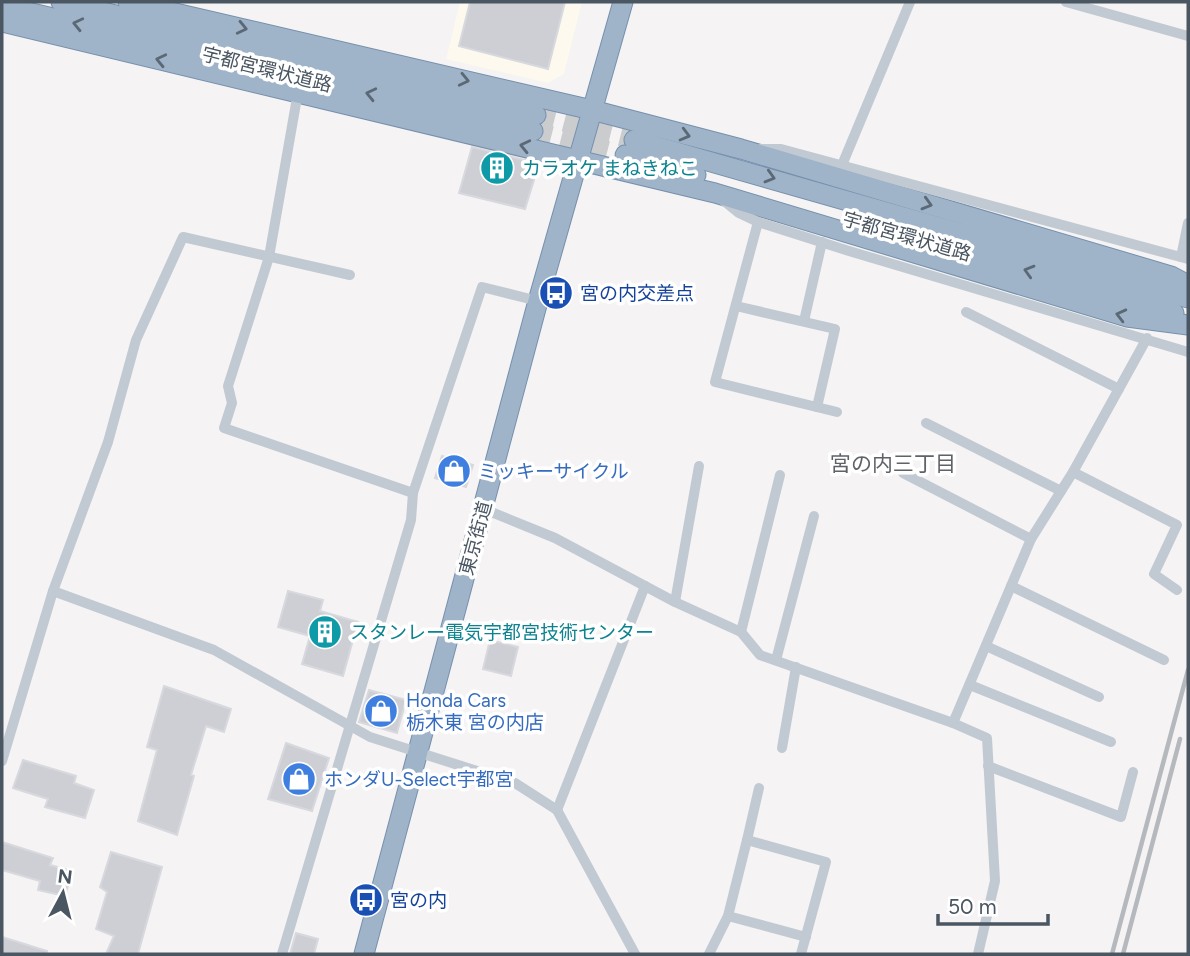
<svg xmlns="http://www.w3.org/2000/svg" width="1190" height="956" font-family="Figtree,'Noto Sans JP',sans-serif">
<rect width="100%" height="100%" fill="#f5f3f3"/>
<polygon fill="#fdf9ef" points="460,2 582,2 564,74 548,83 446,59"/>
<g fill="#cdcfd5" stroke="#d7d9de" stroke-width="2">
<polygon points="470,2 565,2 548,69 459,46"/>
<polygon points="472,147 525,160 534,180 525,209 459,193"/>
<polygon points="442,456 473,465 466,487 435,478"/>
<polygon points="288,591 323,600 320,611 358,622 343,676 302,664 310,636 278,627"/>
<polygon points="490,640 518,647 511,676 483,669"/>
<polygon points="164,686 231,709 224,732 206,726 191,775 194,776 177,835 138,821 157,750 147,747"/>
<polygon points="369,690 406,700 397,733 359,722"/>
<polygon points="286,743 329,758 312,811 268,799"/>
<polygon points="23,760 76,776 74,783 94,790 85,818 45,807 48,799 13,788"/>
<polygon points="2,842 53,858 50,865 72,871 65,896 38,890 40,881 2,870"/>
<polygon points="111,852 162,867 138,954 106,954 114,936 96,929 107,892 100,887"/>
<polygon points="296,933 318,939 314,954 290,954"/>
<polygon points="2,937 47,951 47,954 2,954"/>
</g>
<g fill="none" stroke-linecap="round" stroke-linejoin="round">
<g stroke="#caccce" stroke-width="19" stroke-dasharray="19 10" stroke-linecap="butt">
<polyline points="536,115 634,140"/>
<polyline points="533,131 625,155"/>
</g>
<g stroke="#7690ad" stroke-width="21">
<g id="trunk">
<polyline points="61,2 536,115"/>
<polyline points="128,2 592,110 741,149 1171,276 1188,285"/>
<polyline points="2,6 533,131"/>
<polyline points="2,22 715,193 1127,317 1188,325"/>
<polyline points="634,140 1188,298"/>
<polyline points="625,155 696,175"/>
<polyline points="853,221 1174,313"/>
<polyline points="364,954 538,301 623,2"/>
</g>
</g>
<g stroke="#c1cad2" stroke-width="10">
<polyline points="1066,2 1188,36"/>
<polyline points="298,92 269,257 228,386 232,403 224,428 413,493"/>
<polyline points="761,149 781,149 1188,259"/>
<polyline points="842,165 910,2"/>
<polyline points="723,200 739,213 758,222 849,251 1188,352"/>
<polyline points="758,222 715,382 837,412"/>
<polyline points="1181,257 1188,223"/>
<polyline points="736,306 835,329 817,407"/>
<polyline points="966,312 1119,389"/>
<polyline points="804,321 822,242"/>
<polyline points="926,423 1061,491"/>
<polyline points="1073,472 1177,525 1154,574 1177,590"/>
<polyline points="903,473 1031,539"/>
<polyline points="484,509 555,538 675,602 741,632 760,655 953,723 987,738 995,881 978,954"/>
<polyline points="1011,586 1164,660"/>
<polyline points="53,591 214,650 370,737 515,783 557,810 635,954"/>
<polyline points="675,602 699,466"/>
<polyline points="741,632 780,475"/>
<polyline points="986,646 1099,697"/>
<polyline points="776,660 814,516"/>
<polyline points="970,685 1111,742"/>
<polyline points="953,723 1031,539 1073,472 1147,338"/>
<polyline points="782,748 796,667"/>
<polyline points="2,761 53,591 108,442 136,340 183,237 350,275"/>
<polyline points="988,766 1121,817 1133,772"/>
<polyline points="759,788 747,840 826,862 801,954"/>
<polyline points="557,810 645,586"/>
<polyline points="728,916 806,937"/>
<polyline points="282,954 411,520 413,493 482,287 538,301"/>
<polyline points="709,954 728,916 747,840"/>
</g>
<use href="#trunk" stroke="#9fb4c9" stroke-width="19"/>
<g stroke="#b5b8bd" stroke-width="4.5">
<polyline points="1112,954 1188,670"/>
<polyline points="1123,954 1180,739"/>
</g>
</g>
<defs><path id="oneway-chevron" d="M-2-3.5L2.5 0L-2 3.5" fill="none" stroke-width="1.6" stroke-linecap="round" stroke-linejoin="round" transform="scale(1.75)"/></defs>
<g stroke="#5b6976">
<use href="#oneway-chevron" transform="translate(78 24) rotate(-167)"/>
<use href="#oneway-chevron" transform="translate(242 28) rotate(13)"/>
<use href="#oneway-chevron" transform="translate(161 60) rotate(-167)"/>
<use href="#oneway-chevron" transform="translate(464 80) rotate(13)"/>
<use href="#oneway-chevron" transform="translate(371 94) rotate(-167)"/>
<use href="#oneway-chevron" transform="translate(685 135) rotate(15)"/>
<use href="#oneway-chevron" transform="translate(525 146) rotate(-167)"/>
<use href="#oneway-chevron" transform="translate(770 177) rotate(16)"/>
<use href="#oneway-chevron" transform="translate(927 204) rotate(16)"/>
<use href="#oneway-chevron" transform="translate(1029 271) rotate(-164)"/>
<use href="#oneway-chevron" transform="translate(1121 315) rotate(-166)"/>
</g>
<defs>
<g id="building-disc" transform="scale(1.75)"><circle r="9.5" fill="#0f9aa8" stroke="#fff"/><path d="M-4-6H4V6H1V3H-1V6H-4ZM-2.5-4.3h1.7v1.8h-1.7ZM.8-4.3h1.7v1.8H.8ZM-2.5-1h1.7V.8h-1.7ZM.8-1h1.7V.8H.8Z" fill="#fff"/></g>
<g id="bus-disc" transform="scale(1.75)"><circle r="9.5" fill="#1a4fb4" stroke="#fff"/><path d="M-5-6H5V4H4V6H2V4H-2V6H-4V4H-5ZM-3.5-4V0h7V-4ZM-3.5 1.2v1.5H-2V1.2ZM2 1.2v1.5H3.5V1.2Z" fill="#fff"/></g>
<g id="shop-disc" transform="scale(1.75)"><circle r="9.5" fill="#3f7fe0" stroke="#fff"/><path d="M-5-2.5h2.3a2.7 3.5 0 0 1 5.4 0H5L5.5 6h-11ZM-1.5-2.5h3a1.5 2.3 0 0 0-3 0Z" fill="#fff"/></g>
</defs>
<g fill-rule="evenodd">
<use href="#building-disc" x="497" y="168"/>
<use href="#bus-disc" x="556" y="293"/>
<use href="#shop-disc" x="454" y="471"/>
<use href="#building-disc" x="325" y="632"/>
<use href="#shop-disc" x="381" y="711"/>
<use href="#shop-disc" x="299" y="779"/>
<use href="#bus-disc" x="366" y="900"/>
</g>
<g text-anchor="middle" stroke-width="7" stroke-linejoin="round" paint-order="stroke">
<g font-size="19" fill="#4a5661" stroke="#fff">
<text transform="translate(267 69) rotate(14)" y="7">宇都宮環状道路</text>
<text transform="translate(907 236) rotate(16)" y="7">宇都宮環状道路</text>
<text transform="translate(475 538) rotate(-75)" y="7">東京街道</text>
</g>
<g font-size="19" fill="#0d838f" stroke="#fff" text-anchor="start">
<text x="522" y="175">カラオケ まねきねこ</text>
<text x="350" y="639">スタンレー電気宇都宮技術センター</text>
</g>
<g font-size="19" fill="#164399" stroke="#fff" text-anchor="start">
<text x="580" y="300">宮の内交差点</text>
<text x="390" y="907">宮の内</text>
</g>
<g font-size="19" fill="#366cbe" stroke="#fff" text-anchor="start">
<text x="478" y="478">ミッキーサイクル</text>
<text x="406" y="707">Honda Cars<tspan x="406" dy="22">栃木東 宮の内店</tspan></text>
<text x="324" y="786">ホンダU-Select宇都宮</text>
</g>
<g font-size="21" fill="#5f6368" stroke="#fff">
<text x="893" y="471">宮の内三丁目</text>
</g>
</g>
<rect width="1190" height="956" fill="none" stroke="#4a5661" stroke-width="7"/>
<g transform="translate(63 893) rotate(7)" stroke="#ffffff" stroke-width="5" paint-order="stroke">
<path d="M0-5L12 26L0 18L-12 26Z" fill="#4a5661"/>
<text y="-10" font-size="19" font-weight="bold" text-anchor="middle" fill="#4a5661">N</text>
</g>
<path d="M938 914v10h110v-10" fill="none" stroke="#4a5661" stroke-width="3.5"/>
<text x="948" y="914" font-size="21" fill="#4a5661" stroke="#ffffff" stroke-width="5" paint-order="stroke">50 m</text>
</svg>
